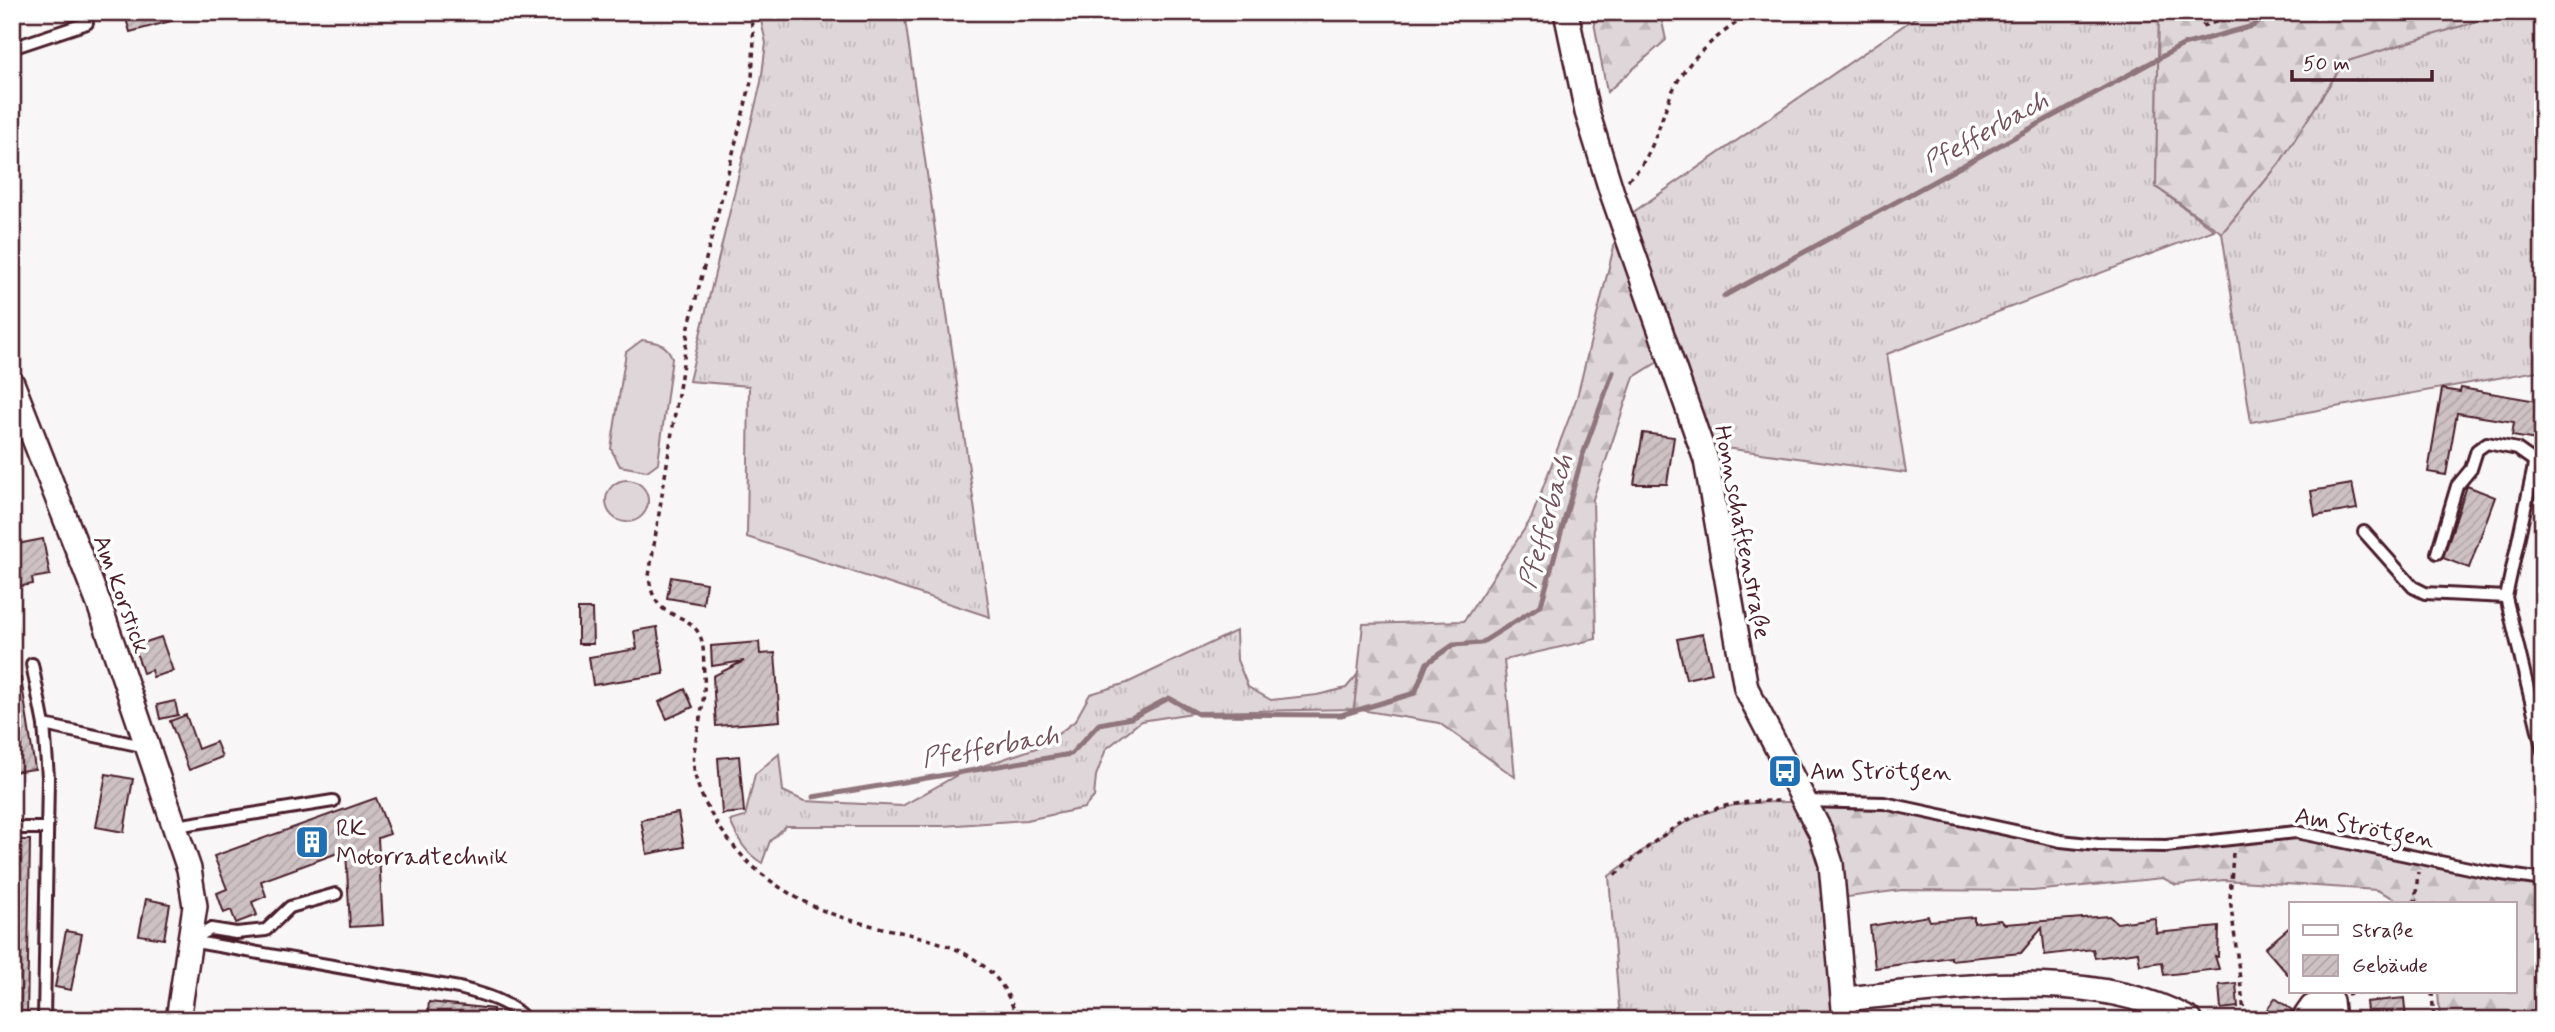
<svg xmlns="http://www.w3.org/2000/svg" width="2555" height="1032" font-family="Mynerve,sans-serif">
<defs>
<pattern id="grass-tufts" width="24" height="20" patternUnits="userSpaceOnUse" patternTransform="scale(1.75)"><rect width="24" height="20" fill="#ded6d9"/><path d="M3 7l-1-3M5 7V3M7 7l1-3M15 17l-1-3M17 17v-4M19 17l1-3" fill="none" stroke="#c0b7ba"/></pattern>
<pattern id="forest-firs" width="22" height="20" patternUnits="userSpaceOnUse" patternTransform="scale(1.75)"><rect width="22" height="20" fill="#ded6d9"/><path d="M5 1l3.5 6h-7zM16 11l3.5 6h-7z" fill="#c0b7ba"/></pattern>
<pattern id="building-hatch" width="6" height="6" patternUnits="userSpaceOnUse" patternTransform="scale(1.75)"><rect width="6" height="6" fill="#cdc1c4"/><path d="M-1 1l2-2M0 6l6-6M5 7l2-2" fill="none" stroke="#b2a5a9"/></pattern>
</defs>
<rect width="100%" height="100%" fill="#f8f6f7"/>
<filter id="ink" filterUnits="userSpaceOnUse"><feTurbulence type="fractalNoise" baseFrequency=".0143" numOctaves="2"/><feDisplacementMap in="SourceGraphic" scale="14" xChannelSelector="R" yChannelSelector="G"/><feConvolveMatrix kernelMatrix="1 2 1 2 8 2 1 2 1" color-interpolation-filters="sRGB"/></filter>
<g filter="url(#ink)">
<g fill="url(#grass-tufts)" stroke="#947a82" stroke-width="2">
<polygon points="759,12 904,12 990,617 747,537 749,386 689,381 761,82 766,43"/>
<polygon points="1923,12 2159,12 2156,187 2214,230 1887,354 1906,473 1704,445 1622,220"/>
<polygon points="2507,12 2543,12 2543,370 2251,422 2222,233 2279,164 2344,62"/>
<path d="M1236 631 1237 660 1248 687 1271 700 1317 695 1346 688 1358 674 1354 709 1199 712 1141 721 1106 749 1096 776 1094 797 1084 808 1027 820 943 826H786L770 841 762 863C745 853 738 839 730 821L745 817 755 774 779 754 783 791 804 801 902 806 959 774 1042 746 1075 721 1090 694 1127 683Z"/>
<path d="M1802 802 1819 834 1844 1020H1620L1609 876C1642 852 1675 822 1715 810 1743 801 1774 802 1802 802Z"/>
</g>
<g fill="url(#forest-firs)" stroke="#947a82" stroke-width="2">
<polygon points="1592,12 1660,12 1666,40 1607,92"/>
<polygon points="2159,12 2507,12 2344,62 2279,164 2222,233 2156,187"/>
<polygon points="1620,222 1669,355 1634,377 1593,499 1596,639 1504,660 1515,777 1439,723 1354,709 1363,624 1464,621 1531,519 1577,397"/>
<polygon points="1808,803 1899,807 2011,836 2076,847 2294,836 2543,881 2543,1020 2440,1020 2438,992 2515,992 2515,904 2405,904 2377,890 2224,880 2176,885 2163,878 2033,891 1902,890 1840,898"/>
</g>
<g fill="#ded6d9" stroke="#947a82" stroke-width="2">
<path d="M642 340C656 342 667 343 672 358L658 463 647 471 620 466 611 449 626 352Z"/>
<circle cx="627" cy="501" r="21"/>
</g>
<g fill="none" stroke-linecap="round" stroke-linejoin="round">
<g stroke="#8f747b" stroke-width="5">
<polyline points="1724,296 2183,45 2253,26 2269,12"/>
<polyline points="813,797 1071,754 1099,724 1131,718 1169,698 1198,714 1341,715 1415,693 1427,663 1453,645 1481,643 1541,605 1582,457 1613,372"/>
</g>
</g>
<g fill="url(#building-hatch)" stroke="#4a1f2b" stroke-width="2">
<polygon points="124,12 186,12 186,17 130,32"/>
<polygon points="2461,388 2543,402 2543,441 2512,436 2514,422 2457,413 2446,475 2428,472 2442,389 2460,392"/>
<polygon points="1643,433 1674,437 1667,484 1634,484"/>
<polygon points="2352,484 2357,509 2315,516 2311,491"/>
<polygon points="2467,486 2495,497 2469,568 2443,558"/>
<polygon points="43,539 50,575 32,578 33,584 12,588 12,549 18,548 17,544"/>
<polygon points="671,577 706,583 703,604 667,598"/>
<polygon points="578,609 592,609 593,644 578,644"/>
<polygon points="657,627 664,674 593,685 589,657 637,649 634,631"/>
<polygon points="1703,634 1712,673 1686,679 1677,639"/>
<polygon points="161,637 173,671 153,677 151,670 143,673 134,646"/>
<polygon points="759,642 760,654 775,653 780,721 716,726 713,676 744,661 712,666 711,646"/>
<polygon points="21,678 35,769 12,772 12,679"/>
<polygon points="685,689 693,707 667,719 659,702"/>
<polygon points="175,701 178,715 160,719 157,705"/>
<polygon points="186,715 198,749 216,742 222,757 189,770 170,721"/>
<polygon points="739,756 744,812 722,814 718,758"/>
<polygon points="106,774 133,779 124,832 96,827"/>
<polygon points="376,798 390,834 378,838 383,925 350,927 346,850 261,881 266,896 252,902 257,915 236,923 231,910 224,913 217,893 227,889 214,856"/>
<polygon points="678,813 684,847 647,854 641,820"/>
<polygon points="12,840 30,840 27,1020 12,1020"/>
<polygon points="146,899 170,904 164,939 139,935"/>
<polygon points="1928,916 1930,921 1974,917 1974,923 2000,920 2005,924 2109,916 2117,923 2155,918 2156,933 2219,927 2218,957 2215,956 2219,969 2164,975 2162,962 2140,965 2138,952 2095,958 2093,949 2045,955 2042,928 2021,953 1951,960 1951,957 1875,968 1870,926"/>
<polygon points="2291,926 2291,978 2265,948"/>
<polygon points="66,931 82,934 71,990 55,987"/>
<polygon points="2236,983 2238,1007 2221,1009 2219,985"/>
<polygon points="2275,998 2292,1010 2286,1020 2272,1020 2264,1014"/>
<polygon points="2404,998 2406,1020 2368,1020 2366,1002"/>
<polygon points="429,1002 493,1009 493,1020 427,1020"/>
</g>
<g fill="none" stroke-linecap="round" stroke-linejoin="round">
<g stroke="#4a1f2b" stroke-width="16">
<g id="service">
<polyline points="12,48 87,23"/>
<polyline points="2364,532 2413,587 2425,593 2506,597"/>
<polyline points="2437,553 2457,486 2471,469 2477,450 2487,443 2517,449 2534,461 2533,471 2506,597 2543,751"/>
<polyline points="32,664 44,725"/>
<polyline points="1805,801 1884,803 2061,841 2098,845 2166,846 2296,832 2488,872 2543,880"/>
<polyline points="176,826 333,801"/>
<polyline points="12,828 47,828"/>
<path d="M336 894 290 907 266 930 236 933 211 929 190 941 459 988C482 994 510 1001 526 1020"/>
<polyline points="44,1020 48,777 44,725 147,747"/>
</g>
</g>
<g stroke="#4a1f2b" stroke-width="28">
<g id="minor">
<polyline points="1566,12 1587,112 1612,193 1706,460 1746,688 1821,833 1831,864 1845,1020"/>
<polyline points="12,383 99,604 189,869 195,906 178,1020"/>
<path d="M1844 999C1951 989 2092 965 2190 1020"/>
<polyline points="2303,1020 2312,1007 2331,1001 2333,1020"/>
</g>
</g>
<g stroke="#4a1f2b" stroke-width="3.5" stroke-dasharray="5 5" stroke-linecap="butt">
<path d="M750 12 754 40 752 78 689 326 649 576C654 626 686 606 700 636 705 646 703 663 704 673 706 701 698 724 694 752 689 789 721 833 745 859 769 883 803 904 835 915 901 939 995 933 1017 1020"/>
<polyline points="2202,26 2250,12"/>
<path d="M1628 180C1655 157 1659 119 1674 88 1692 53 1720 34 1752 12"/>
<polyline points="2233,853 2230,898 2245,1020"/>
<path d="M1615 875C1671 826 1703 799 1783 801"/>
<polyline points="2415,904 2418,872"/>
<polyline points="2432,992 2434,1020"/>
<polyline points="2347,994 2362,992"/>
</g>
<use href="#service" stroke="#fff" stroke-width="10"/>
<use href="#minor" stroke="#fff" stroke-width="23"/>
</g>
</g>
<defs>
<g id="bus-square" transform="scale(1.75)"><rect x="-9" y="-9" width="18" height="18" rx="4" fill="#1f6fb2" stroke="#fff"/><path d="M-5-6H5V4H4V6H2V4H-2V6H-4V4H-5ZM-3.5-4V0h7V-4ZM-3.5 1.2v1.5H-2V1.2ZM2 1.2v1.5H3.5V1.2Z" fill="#fff"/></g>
<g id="building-square" transform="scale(1.75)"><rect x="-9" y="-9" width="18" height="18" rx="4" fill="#1f6fb2" stroke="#fff"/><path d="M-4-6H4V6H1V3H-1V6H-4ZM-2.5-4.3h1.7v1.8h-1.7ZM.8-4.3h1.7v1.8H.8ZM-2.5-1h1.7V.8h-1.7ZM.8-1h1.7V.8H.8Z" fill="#fff"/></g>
</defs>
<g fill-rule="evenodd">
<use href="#bus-square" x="1785" y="771"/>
<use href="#building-square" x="312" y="842"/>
</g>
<g text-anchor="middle" stroke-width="7" stroke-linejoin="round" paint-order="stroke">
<g font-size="24" fill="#4a1f2b" stroke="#fff">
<text transform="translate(1743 532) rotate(79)" y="8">Honnschaftenstraße</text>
<text transform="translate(122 594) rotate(70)" y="8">Am Korstick</text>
<text transform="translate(2365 827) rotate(10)" y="8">Am Strötgen</text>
</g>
<g font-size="24" fill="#4a1f2b" stroke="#fff" text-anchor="start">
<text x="1810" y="779">Am Strötgen</text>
<text x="336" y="836">RK<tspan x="336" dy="28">Motorradtechnik</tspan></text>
</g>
<g font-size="26" font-style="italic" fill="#72515a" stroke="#fff">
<text transform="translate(1985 131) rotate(-29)" y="9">Pfefferbach</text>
<text transform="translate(1545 521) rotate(-74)" y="9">Pfefferbach</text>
<text transform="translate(990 746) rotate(-10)" y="9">Pfefferbach</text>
</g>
</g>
<rect width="2555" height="1032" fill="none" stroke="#fff" stroke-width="42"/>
<rect x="21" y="21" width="2513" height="990" fill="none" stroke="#4a1f2b" stroke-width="2.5" filter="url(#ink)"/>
<rect x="2289" y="902" width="228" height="91" fill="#ffffff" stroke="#b7a5aa" stroke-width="2"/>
<rect x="2303" y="925" width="35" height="10" fill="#ffffff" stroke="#b7a5aa" stroke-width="2"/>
<text x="2352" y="937" font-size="21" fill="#4a1f2b">Straße</text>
<rect x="2303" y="955" width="35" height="21" fill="url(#building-hatch)" stroke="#b7a5aa" stroke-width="2"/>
<text x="2352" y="972" font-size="21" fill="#4a1f2b">Gebäude</text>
<path d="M2292 70v10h140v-10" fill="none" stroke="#4a1f2b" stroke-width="3.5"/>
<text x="2303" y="70" font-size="21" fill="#4a1f2b" stroke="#ffffff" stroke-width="5" paint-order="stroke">50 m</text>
</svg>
